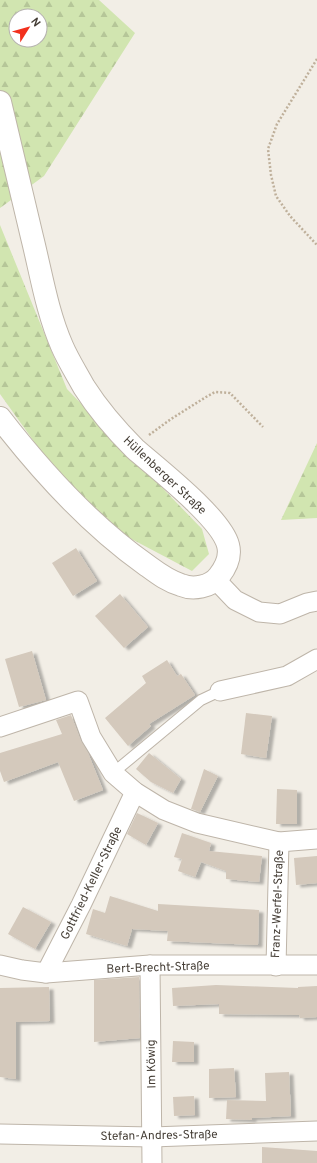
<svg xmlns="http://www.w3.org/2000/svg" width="317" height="1163" font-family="Overpass,sans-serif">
<defs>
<pattern id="forest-firs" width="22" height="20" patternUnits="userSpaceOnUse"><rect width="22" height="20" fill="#d1e5b0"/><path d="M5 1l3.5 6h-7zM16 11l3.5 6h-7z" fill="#b5c698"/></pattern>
<filter id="shadow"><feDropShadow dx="4.5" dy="2.5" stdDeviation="1" flood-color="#0004"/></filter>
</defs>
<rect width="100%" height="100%" fill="#f2eee6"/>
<g fill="url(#forest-firs)" fill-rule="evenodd">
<path d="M0 0H99L135 33 44 176 0 208ZM16 16H40V40H16Z"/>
<polygon points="0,225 67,389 202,529 209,554 192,571 122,534 50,464 0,394"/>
<polygon points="317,443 317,518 281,520"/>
</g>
<g fill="#d4c9bc" filter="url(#shadow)">
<polygon points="76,548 97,581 73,596 52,563"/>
<polygon points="120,594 148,627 124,648 95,616"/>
<polygon points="32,651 46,700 19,707 5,659"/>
<polygon points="167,660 177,676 181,674 195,695 149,724 151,726 128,746 105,718 146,683 142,676"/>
<polygon points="246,713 272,716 266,758 241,754"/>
<polygon points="71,715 81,741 88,753 103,790 74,801 58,762 4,782 0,771 0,753 62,734 56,720"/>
<polygon points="149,753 181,779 173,793 151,782 136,769"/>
<polygon points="204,769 218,776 200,812 191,809"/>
<polygon points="277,789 297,790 297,824 276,824"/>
<polygon points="137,813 158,823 146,845 127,834"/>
<polygon points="182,833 211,843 209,851 262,856 259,882 226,879 226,871 201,862 195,877 178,871 182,859 174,857"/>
<polygon points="317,856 317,883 296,885 294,858"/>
<polygon points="110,896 158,911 158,904 259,910 258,945 167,941 168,931 132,929 127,946 86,934 93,909 105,913"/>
<polygon points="23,907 51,922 35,949 8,934"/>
<polygon points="139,977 140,1038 94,1042 94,980"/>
<polygon points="216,985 298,988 298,987 317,986 317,1017 300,1018 299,1015 219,1014 219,1004 173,1006 172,988"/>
<polygon points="49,987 50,1021 16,1022 16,1079 0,1077 0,988"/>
<polygon points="173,1041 194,1042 194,1062 172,1062"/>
<polygon points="234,1068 236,1097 209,1098 209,1069"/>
<polygon points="289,1072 291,1116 252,1118 252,1120 226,1119 227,1100 266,1101 265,1073"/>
<polygon points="194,1096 195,1115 174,1116 173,1097"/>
<polygon points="262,1147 317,1151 317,1163 262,1163"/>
</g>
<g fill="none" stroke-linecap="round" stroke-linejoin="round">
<g stroke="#beb5a9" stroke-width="12">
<polyline id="service" points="113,773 201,700 220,691"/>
</g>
<g stroke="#beb5a9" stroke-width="21">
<g id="minor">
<polyline points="216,580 235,600 259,612 280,614 307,603 317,601"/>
<polyline points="220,691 287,676 317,659"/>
<polyline points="0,727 78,701 91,737 113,773 135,792 164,810 197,823 279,842 317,839"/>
<polyline points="0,965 22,970 46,973 150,965 317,965"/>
<polyline points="150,965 152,1163"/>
<polyline points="276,966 279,842"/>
<polyline points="46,973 81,905 135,792"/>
<polyline points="0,1134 152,1137 317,1131"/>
</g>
</g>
<g stroke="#beb5a9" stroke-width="24">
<path id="tertiary" d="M0 102C11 147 21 192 32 237 41 273 47 312 62 346 68 360 77 374 84 387 98 409 117 431 135 449 158 469 221 518 228 545 231 556 226 567 219 576 211 587 193 590 181 585 167 581 156 572 145 564 90 525 41 471 0 418"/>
</g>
<g stroke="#bfb09b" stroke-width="2.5" stroke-dasharray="2 2" stroke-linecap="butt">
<polyline points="317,59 277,124 268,149 271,175 276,196 290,216 317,245"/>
<polyline points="149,435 171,419 206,397 215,392 230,393 263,427"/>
</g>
<use href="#service" stroke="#fff" stroke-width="10"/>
<use href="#minor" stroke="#fff" stroke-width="19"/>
<use href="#tertiary" stroke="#fff" stroke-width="22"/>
</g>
<g text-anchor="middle" stroke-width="3.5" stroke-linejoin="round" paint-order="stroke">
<g font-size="12" fill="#453e36" stroke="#fff">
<text transform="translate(165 475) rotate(43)" y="4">Hüllenberger Straße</text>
<text transform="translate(91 883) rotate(-64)" y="4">Gottfried-Keller-Straße</text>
<text transform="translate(277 904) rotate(-88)" y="4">Franz-Werfel-Straße</text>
<text transform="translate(158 967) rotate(-2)" y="4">Bert-Brecht-Straße</text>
<text transform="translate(151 1064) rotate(-91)" y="4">Im Köwig</text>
<text transform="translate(159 1135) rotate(-1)" y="4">Stefan-Andres-Straße</text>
</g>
</g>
<g transform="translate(28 28) rotate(53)"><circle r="19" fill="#ffffff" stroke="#b5b2af"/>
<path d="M0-3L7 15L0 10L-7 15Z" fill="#f2301d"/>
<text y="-6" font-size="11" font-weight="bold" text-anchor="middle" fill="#453e36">N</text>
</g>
</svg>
